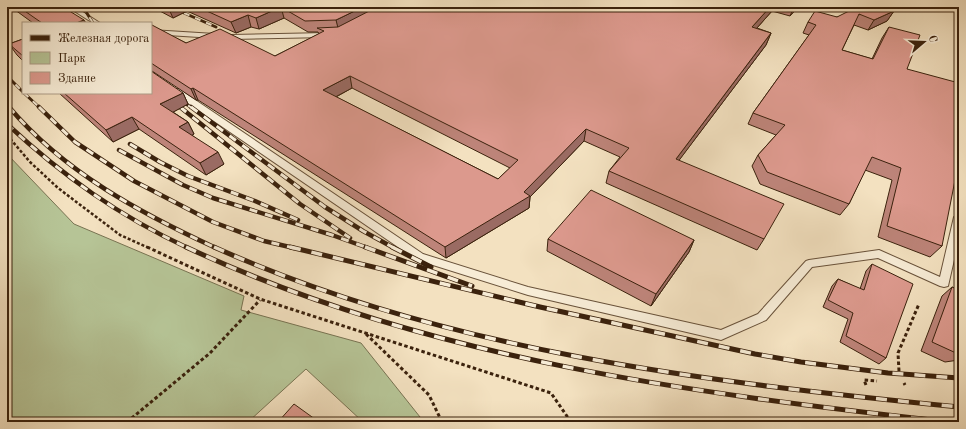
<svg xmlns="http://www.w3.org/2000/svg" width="966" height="429" font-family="'Old Standard TT',serif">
<rect width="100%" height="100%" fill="#f3e1c0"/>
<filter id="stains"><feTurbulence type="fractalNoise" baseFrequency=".005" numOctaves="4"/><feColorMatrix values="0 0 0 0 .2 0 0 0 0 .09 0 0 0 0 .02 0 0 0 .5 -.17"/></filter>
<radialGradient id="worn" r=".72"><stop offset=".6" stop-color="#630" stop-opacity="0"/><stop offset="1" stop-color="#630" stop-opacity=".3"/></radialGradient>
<polygon fill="#b6c496" stroke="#787352" points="7,154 74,224 244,296 241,310 361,343 424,422 363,422 306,369 248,422 7,422"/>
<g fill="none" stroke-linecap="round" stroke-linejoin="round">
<g stroke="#69523a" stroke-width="2">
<g id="lane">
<polygon points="68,7 75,7 100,23 93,23"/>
<polygon points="151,30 231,35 327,33 330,35 327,37 231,39 151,34"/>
<polygon points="173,89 179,89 423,254 528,287 721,330 758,314 806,261 809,260 879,250 940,277 954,217 959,214 959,238 948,286 944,287 940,286 878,258 812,267 766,320 721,340 528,295 417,260 173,93"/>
</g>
</g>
<polyline stroke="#3b220d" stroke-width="2.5" stroke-dasharray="3 2" stroke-linecap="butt" points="7,135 30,162 58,188 120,235 149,248"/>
<g stroke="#3b220d" stroke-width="3" stroke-dasharray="3.5 2.5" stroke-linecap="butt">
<polyline points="147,247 260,299 551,393 571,422"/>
<polyline points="366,334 429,395 442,422"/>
<polyline points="899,371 898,353 919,304"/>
<polyline points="904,383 905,385"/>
<polyline points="866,385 864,380 877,381"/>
<polyline points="127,422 210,353 260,300"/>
</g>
<use href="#lane" fill="#f7ecd6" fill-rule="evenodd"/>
<g stroke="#3b220d" stroke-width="3">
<g id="rail-far2">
<polyline points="83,7 93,23"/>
<polyline points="184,13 216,27"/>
<polyline points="7,76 23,92"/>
<polyline points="24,93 40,108"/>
<polyline points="178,99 192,108"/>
<polyline points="173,102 181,108"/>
<polyline points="7,105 10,108"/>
</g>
</g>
<g stroke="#3b220d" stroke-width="4.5">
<g id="rail-far1">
<path d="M9 107C64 172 140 213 216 248"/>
<polyline points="39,107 75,142 134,181 213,222 264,241 294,248"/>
<polyline points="180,107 300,204 350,238"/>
<polyline points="191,107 325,207 363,231 394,248"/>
<path d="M7 124C63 176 119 216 188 248"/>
<polyline points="130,144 160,162 188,176 255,201 298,220"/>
<polyline points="119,150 183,185 213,198 332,235 368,248"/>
</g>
</g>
<g stroke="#3b220d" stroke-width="5">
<g id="rail">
<path d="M186 247C425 359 690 393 950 422"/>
<path d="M214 247C448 352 706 382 959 407"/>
<polyline points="290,247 540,307 755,354 801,362 888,373 959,378"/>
<polyline points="365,247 472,286"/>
<polyline points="392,247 431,267"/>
</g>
</g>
<use href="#rail-far2" stroke="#f7ecd6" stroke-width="2" stroke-dasharray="6" stroke-linecap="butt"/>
<use href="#rail-far1" stroke="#f7ecd6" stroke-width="3" stroke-dasharray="8" stroke-linecap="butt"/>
<use href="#rail" stroke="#f7ecd6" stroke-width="3.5" stroke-dasharray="11" stroke-linecap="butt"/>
</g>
<g fill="#bd8479" stroke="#3b220d" fill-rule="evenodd">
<polygon points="11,7 63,7 86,23 33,23"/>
<path d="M156 7H798L790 16 772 11 757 28 771 33 766 45 679 160 764 239 757 250 606 183 609 171 620 157 584 141 530 197 529 208 446 258 198 100H196L152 71H151V26L186 43 275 56 319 34 318 32H308L284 18 259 29 251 27 236 33 187 11 173 18 158 10ZM352 88 510 168 498 179 336 97Z"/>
<polygon points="894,11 887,21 868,30 854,25 842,50 872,59 882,38 889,27 907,69 942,246 930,257 878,237 892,180 865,170 849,204 840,215 760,184 752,166 758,155 776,135 748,124 753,113 809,35 803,33 808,22 837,17"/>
<polygon points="23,39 23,61 17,55 9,44"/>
<polygon points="59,93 183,93 188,104 173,112 188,122 194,134 192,135 224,164 206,175 139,129 113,142"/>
<polygon points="548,239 694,240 689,252 651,306 547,251"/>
<polygon points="872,264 886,358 879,364 840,342 848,319 823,307 832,286 838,279 860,289 866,271"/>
<polygon points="952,287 959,290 959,360 945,362 921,351 942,296"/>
</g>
<g fill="#9a6b63" stroke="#3b220d">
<polygon points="168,7 186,7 187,11 173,18"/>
<polygon points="281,7 284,18 259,29 256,18"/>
<polygon points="363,7 386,7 339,32 336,20"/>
<polygon points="770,7 773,7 772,11 748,38 752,27"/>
<polygon points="794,7 798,7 790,16"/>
<polygon points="894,11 887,21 868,30 874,20"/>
<polygon points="248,15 251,27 236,33 231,22"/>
<polygon points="84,20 86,23 76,23"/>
<polygon points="771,33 766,45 671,171 676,159"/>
<polygon points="350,76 352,88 326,102 323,90"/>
<polygon points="193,88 198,100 196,100 191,89"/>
<polygon points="183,93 188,104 166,116 160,104"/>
<polygon points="132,117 139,129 113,142 106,130"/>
<polygon points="188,122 194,134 186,139 179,127"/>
<polygon points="586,129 584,141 530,197 529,208 446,258 445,247"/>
<polygon points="218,152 224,164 206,175 200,163"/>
<polygon points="694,240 689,252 651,306 656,294"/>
</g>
<g fill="#dc998d" stroke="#3b220d" fill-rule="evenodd">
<polygon points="19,7 63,7 84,20 76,23 42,23"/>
<polygon points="198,7 363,7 336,20 305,21 281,7 256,18 248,15 231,22"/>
<path d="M377 7H770L752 27 771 33 676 159 784 204 764 239 609 171 629 148 586 129 524 192 530 196 445 247 193 88 191 89 151 63V26L152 25 186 43 220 29 275 56 324 31 317 28 338 27ZM350 76 518 160 498 179 323 90Z"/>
<polygon points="857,7 884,7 894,11 874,20 859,14 842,50 873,59 889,27 920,35 907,69 959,83 959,160 942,246 887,226 901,168 872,157 849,204 767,172 758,155 785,125 753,113 816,25 808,22 815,11 837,17"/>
<polygon points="23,39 23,56 9,44"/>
<polygon points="151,71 183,93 160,104 188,122 179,127 218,152 200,163 132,117 106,130 64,93 151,93"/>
<polygon points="591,190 694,240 656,294 548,239"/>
<polygon points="872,264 913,284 886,358 846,336 853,313 828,300 838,279 864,290"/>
<polygon points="952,287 959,290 959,353 956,353 932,342"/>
<polygon points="294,404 319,422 278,422"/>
</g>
<rect width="966" height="429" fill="none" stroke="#f3e1c0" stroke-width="24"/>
<rect x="8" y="8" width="950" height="413" fill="none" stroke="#3b220d" stroke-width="2"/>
<rect x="12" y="12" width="942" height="405" fill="none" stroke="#3b220d"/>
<rect x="22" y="22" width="130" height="72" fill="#f7ecd6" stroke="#ac9b86"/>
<rect x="30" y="35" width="20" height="6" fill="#3b220d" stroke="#ac9b86"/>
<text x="58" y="42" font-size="12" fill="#3b220d">Железная дорога</text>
<rect x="30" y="52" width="20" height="12" fill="#b6c496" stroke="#ac9b86"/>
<text x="58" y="62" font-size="12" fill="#3b220d">Парк</text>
<rect x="30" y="72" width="20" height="12" fill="#dc998d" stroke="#ac9b86"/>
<text x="58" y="82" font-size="12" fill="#3b220d">Здание</text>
<g transform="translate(924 42) rotate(71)" stroke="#f7ecd6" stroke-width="3" paint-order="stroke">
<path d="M0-3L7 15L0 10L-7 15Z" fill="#3b220d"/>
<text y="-6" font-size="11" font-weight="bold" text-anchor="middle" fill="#3b220d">С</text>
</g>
<rect width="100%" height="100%" filter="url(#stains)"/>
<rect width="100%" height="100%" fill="url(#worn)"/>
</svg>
